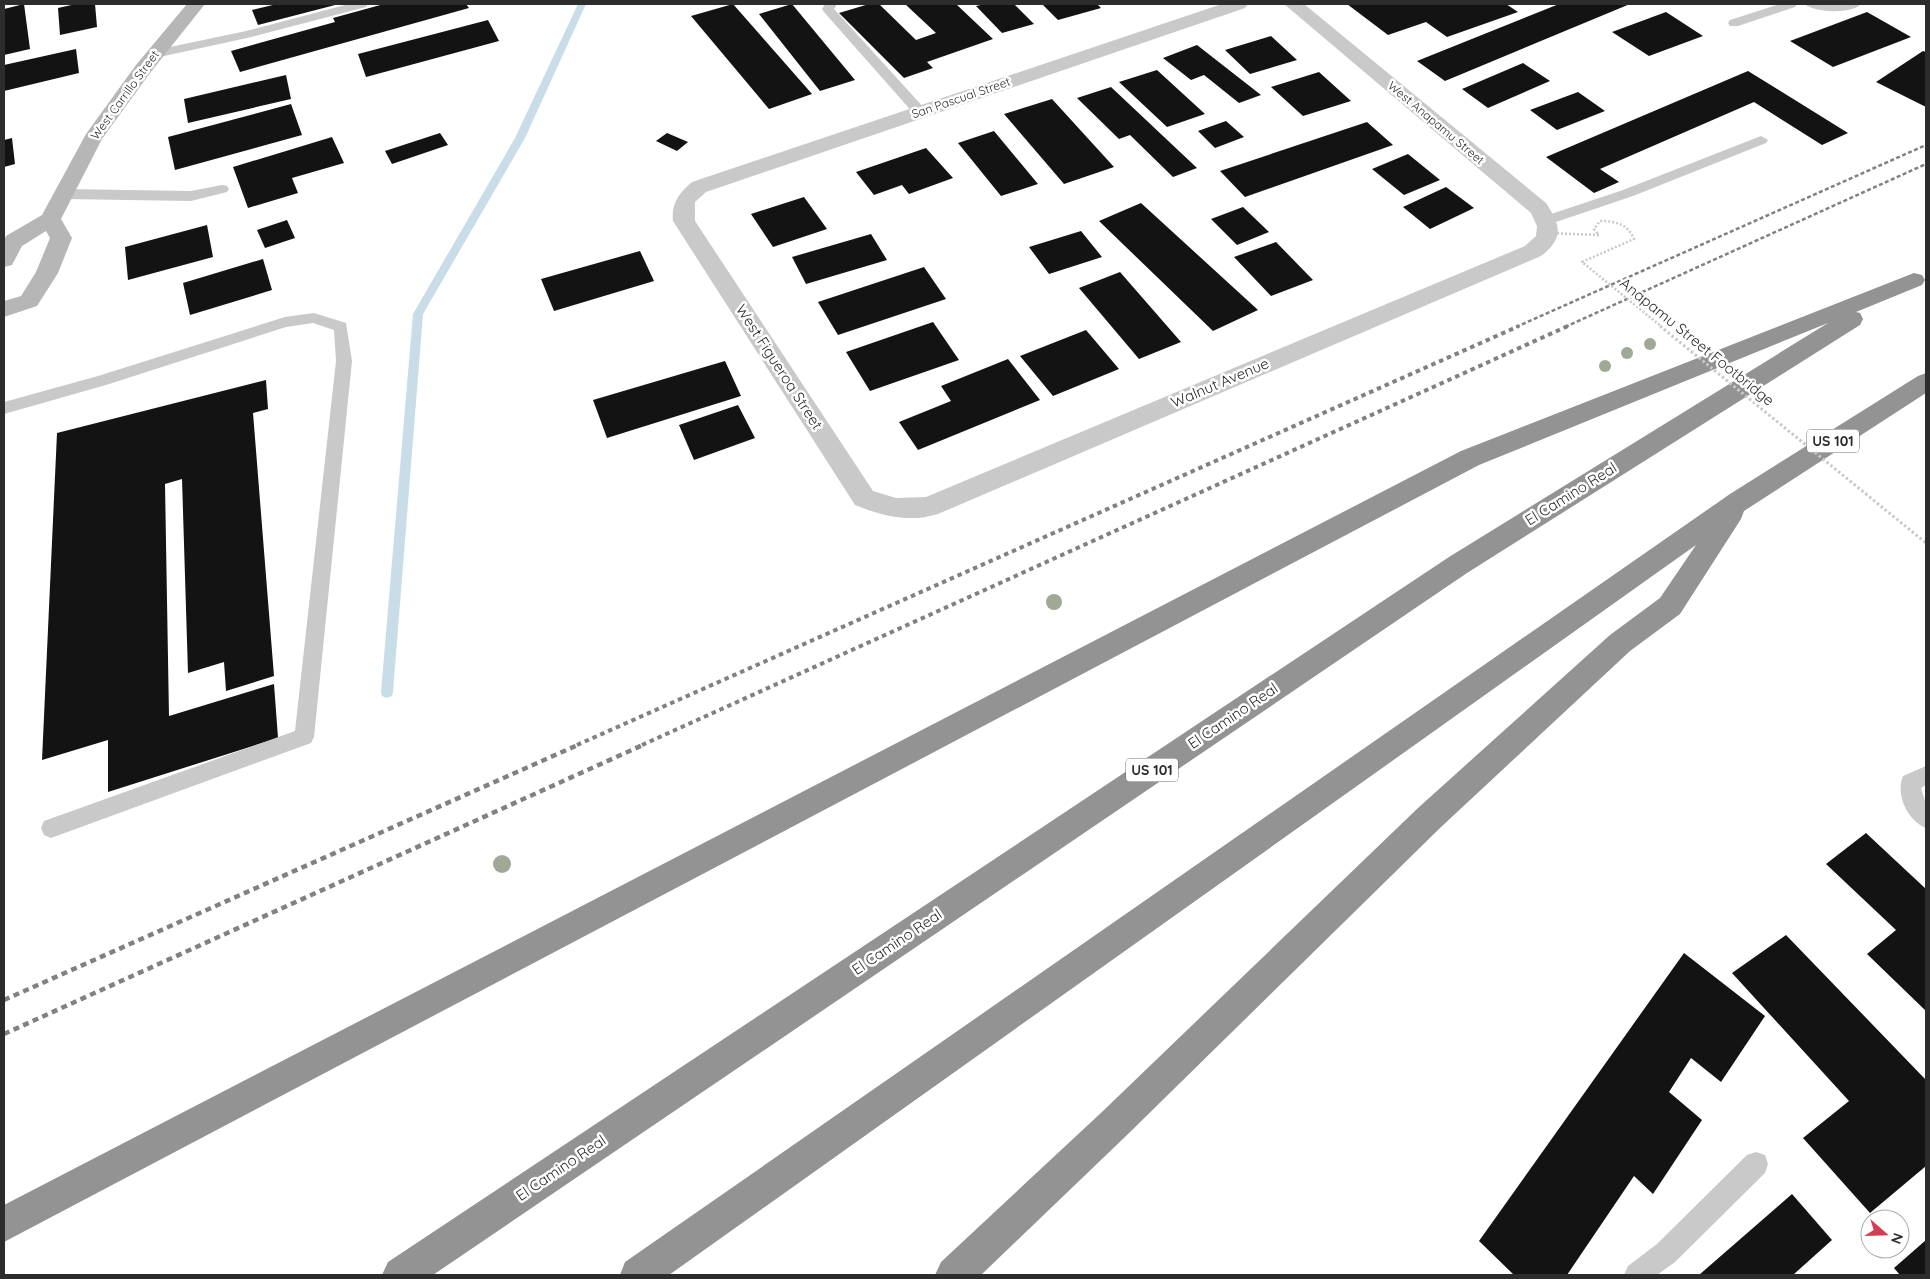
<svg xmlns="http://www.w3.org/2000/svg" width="1930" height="1279" font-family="Quicksand,sans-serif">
<rect width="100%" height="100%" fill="#fff"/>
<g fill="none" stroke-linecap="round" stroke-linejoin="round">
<polygon fill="#c8dde7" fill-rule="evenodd" points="578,4 586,4 525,138 423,314 393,692 392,696 387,698 382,696 381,692 413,314 515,138"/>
</g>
<g fill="#131313">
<polygon points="24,4 30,49 4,55 4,9"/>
<polygon points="76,4 95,4 97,27 60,35 58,8"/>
<polygon points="277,4 339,4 258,25 252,10"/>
<polygon points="384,4 466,4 469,8 240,72 231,51 335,22 333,18"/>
<polygon points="733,4 812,94 769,109 691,16"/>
<polygon points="792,4 855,80 820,91 759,14"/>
<polygon points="869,4 879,4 916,40 936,33 905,4 956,4 993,39 927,62 933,68 904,78 839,13"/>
<polygon points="985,4 1014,4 1034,24 1002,33 976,6"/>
<polygon points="1042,4 1097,4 1101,8 1058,20"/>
<polygon points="1347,4 1506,4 1518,12 1447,37 1426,22 1388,35"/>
<polygon points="1559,4 1630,4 1445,81 1417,61"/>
<polygon points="1666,12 1703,36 1649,56 1612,32"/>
<polygon points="1867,12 1911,37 1833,67 1790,41"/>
<polygon points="488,20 499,41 366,77 358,54"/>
<polygon points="1271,36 1297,60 1250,74 1225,50"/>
<polygon points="1197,45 1261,95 1239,103 1204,75 1191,80 1163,58"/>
<polygon points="76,49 79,73 4,91 4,65"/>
<polygon points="1923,51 1926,52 1926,107 1876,82"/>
<polygon points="1523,63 1550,81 1488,108 1462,89"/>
<polygon points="1157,70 1205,114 1167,127 1119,82"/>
<polygon points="1748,71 1848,133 1822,145 1754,102 1600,169 1619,182 1594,193 1546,157"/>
<polygon points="1319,72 1351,101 1303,116 1271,87"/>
<polygon points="286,75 291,99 188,123 184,99"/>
<polygon points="1111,87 1197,168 1173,177 1130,135 1119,139 1077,98"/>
<polygon points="1578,92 1605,111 1557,130 1530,110"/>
<polygon points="1052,99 1114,167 1064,184 1004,114"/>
<polygon points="291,104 302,135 175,170 168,137"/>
<polygon points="1226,121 1244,137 1215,148 1198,131"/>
<polygon points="1367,122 1393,145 1245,197 1220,171"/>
<polygon points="994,131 1038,184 1001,196 958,143"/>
<polygon points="440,133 448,145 392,164 385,151"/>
<polygon points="667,133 688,142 677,151 656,141"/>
<polygon points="332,137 344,163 292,178 298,193 248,208 233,167"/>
<polygon points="12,138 15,164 4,167 4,140"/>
<polygon points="926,148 953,178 909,194 902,185 874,195 856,172"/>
<polygon points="1408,154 1440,180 1404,195 1372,169"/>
<polygon points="1446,187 1474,208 1430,229 1403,207"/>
<polygon points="804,197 827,229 773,247 751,214"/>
<polygon points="1141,203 1258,310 1213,331 1099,221"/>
<polygon points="1243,207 1269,232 1237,245 1211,219"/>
<polygon points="287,220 295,238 265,248 257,230"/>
<polygon points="207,225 213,257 128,280 125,247"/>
<polygon points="1081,231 1102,257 1049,274 1029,247"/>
<polygon points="871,234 887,260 806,284 792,257"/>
<polygon points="1276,242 1313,280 1271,296 1234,257"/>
<polygon points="640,251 654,281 554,311 541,279"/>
<polygon points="263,259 272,290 190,315 183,283"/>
<polygon points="924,267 946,299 838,335 818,302"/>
<polygon points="1120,272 1181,342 1139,359 1079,288"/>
<polygon points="933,322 959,360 870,391 846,352"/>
<polygon points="1086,330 1119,369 1053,396 1020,356"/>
<polygon points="1008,359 1040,400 918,450 899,422 951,401 941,386"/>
<polygon points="725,361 741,396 607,438 593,400"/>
<polygon points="266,380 268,409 253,413 274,676 226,691 224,662 188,673 182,479 165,484 169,716 274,684 278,738 108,792 108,740 42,760 57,433"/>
<polygon points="738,405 755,438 694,460 679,425"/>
<polygon points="1866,833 1926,889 1926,1011 1867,954 1896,930 1826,864"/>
<polygon points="1786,935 1926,1080 1926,1166 1870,1213 1803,1138 1849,1101 1732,973"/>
<polygon points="1684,953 1765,1016 1721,1082 1691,1058 1669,1092 1702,1120 1653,1194 1634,1176 1567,1275 1514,1275 1479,1241"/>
<polygon points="1792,1194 1832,1240 1793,1275 1699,1275"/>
<polygon points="1926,1240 1926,1275 1900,1275 1894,1268"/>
</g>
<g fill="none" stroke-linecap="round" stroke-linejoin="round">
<g fill="#c9c9c9" fill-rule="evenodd">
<polygon points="349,4 368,4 366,7 247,38 155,58 149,54 151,51 246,31"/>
<polygon points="825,4 837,4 834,9 925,109 927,112 925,115 915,115 824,12 822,9"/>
<polygon points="1780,4 1797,4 1795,7 1738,26 1730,26 1728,23 1730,20"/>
<path d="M1805 4H1861C1852 14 1814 13 1805 4Z"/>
<polygon points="1761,136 1768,140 1766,143 1633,196 1547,225 1540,220 1542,217 1623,190"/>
<polygon points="222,185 227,186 229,189 227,192 191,201 65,199 58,194 65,189 191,191"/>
<polygon points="314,313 346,323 352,361 314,737 311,743 51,838 44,835 41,828 44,821 295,731 336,361 334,330 313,323 286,327 106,385 4,414 4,402 98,376 285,317"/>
<path d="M1926 766V785L1921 788 1926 804V828C1908 821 1895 795 1903 776Z"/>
<polygon points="1756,1152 1765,1155 1768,1164 1765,1173 1675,1262 1657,1275 1624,1275 1628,1266 1657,1244 1747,1155"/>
</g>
<path fill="#c9c9c9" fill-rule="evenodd" d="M1222 4H1248L1245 8 706 192 695 202V221L873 491 896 498 926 497 1525 246 1536 236 1537 226 1531 213 1284 4H1304L1546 203C1561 226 1564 238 1541 256L938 514C909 523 882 516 855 505L673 221C671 204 679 193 692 182Z"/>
<polygon fill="#b6b6b6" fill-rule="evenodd" points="187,4 205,4 150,73 102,139 61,219 72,238 58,273 37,306 4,317 4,301 21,296 36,272 50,238 46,231 22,246 12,265 4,267 4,240 6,236 42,215 86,134 136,65"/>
<g fill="#939393" fill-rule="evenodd">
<polygon points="1914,273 1922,275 1925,280 1922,285 1856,312 1860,313 1863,319 1860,325 1467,573 433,1275 382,1275 388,1262 1449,557 1828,323 1479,465 4,1242 4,1205 1461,451"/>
<polygon points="1926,373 1926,393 1744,511 1741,519 1680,614 1630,651 1440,828 1127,1135 981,1275 935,1275 941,1262 1103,1111 1418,808 1610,635 1660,598 1696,545 669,1275 620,1275 625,1262 1730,494 1918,376"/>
</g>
<g stroke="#818181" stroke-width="2.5" stroke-dasharray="4 2.5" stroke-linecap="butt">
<polyline points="1516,327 1926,145"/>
<polyline points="1565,327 1926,164"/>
</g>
<g stroke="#818181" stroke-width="4" stroke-dasharray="4.5 4" stroke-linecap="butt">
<polyline points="577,745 1519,326"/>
<polyline points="642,745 1568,326"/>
</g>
<g stroke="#818181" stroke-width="4.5" stroke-dasharray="6 4.5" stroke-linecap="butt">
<polyline points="4,1000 580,744"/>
<polyline points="4,1034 645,744"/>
</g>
<path stroke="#c9c9c9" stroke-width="2.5" stroke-dasharray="2 2" stroke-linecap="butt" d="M1549 233 1599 235 1594 229 1600 221C1615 221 1628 224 1634 239L1582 262 1662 327"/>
<polyline stroke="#c9c9c9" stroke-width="3" stroke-dasharray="2.5 2.5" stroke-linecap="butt" points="1660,326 1926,543"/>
</g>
<g fill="#a0a995">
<circle cx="1650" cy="344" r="6"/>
<circle cx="1627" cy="353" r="6"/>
<circle cx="1605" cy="366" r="6"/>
<circle cx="1054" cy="602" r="8"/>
<circle cx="502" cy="864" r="9"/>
</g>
<g text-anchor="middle" stroke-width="5" stroke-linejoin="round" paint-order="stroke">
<g font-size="12" fill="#2c2c2c" stroke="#fff">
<text transform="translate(125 95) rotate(-54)" y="4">West Carrillo Street</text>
<text transform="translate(961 98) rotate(-19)" y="4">San Pascual Street</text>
<text transform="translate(1436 123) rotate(40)" y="4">West Anapamu Street</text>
</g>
<g fill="#fff" stroke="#6b6b6b" stroke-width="1">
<rect x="1807" y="429.5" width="52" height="23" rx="4"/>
<rect x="1126" y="758.5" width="52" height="23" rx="4"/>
</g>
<g font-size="14" font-weight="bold" fill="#2c2c2c">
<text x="1833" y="446">US 101</text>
<text x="1152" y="775">US 101</text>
</g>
<g font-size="15" fill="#2c2c2c" stroke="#fff">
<text transform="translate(1697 342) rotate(39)" y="5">Anapamu Street Footbridge</text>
<text transform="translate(779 367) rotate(57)" y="5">West Figueroa Street</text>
<text transform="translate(1220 383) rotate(-23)" y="5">Walnut Avenue</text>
<text transform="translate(1571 494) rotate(-32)" y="5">El Camino Real</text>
<text transform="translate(1233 716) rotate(-34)" y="5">El Camino Real</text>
<text transform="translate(897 942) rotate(-34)" y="5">El Camino Real</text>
<text transform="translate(561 1168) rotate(-34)" y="5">El Camino Real</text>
</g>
</g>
<rect width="1930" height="1279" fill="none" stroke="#2c2c2c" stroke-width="10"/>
<g transform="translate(1885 1234) rotate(110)"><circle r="24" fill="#ffffff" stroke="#ababab"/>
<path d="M0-4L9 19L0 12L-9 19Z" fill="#d53c53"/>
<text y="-8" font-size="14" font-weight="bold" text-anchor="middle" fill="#2c2c2c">N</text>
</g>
</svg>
